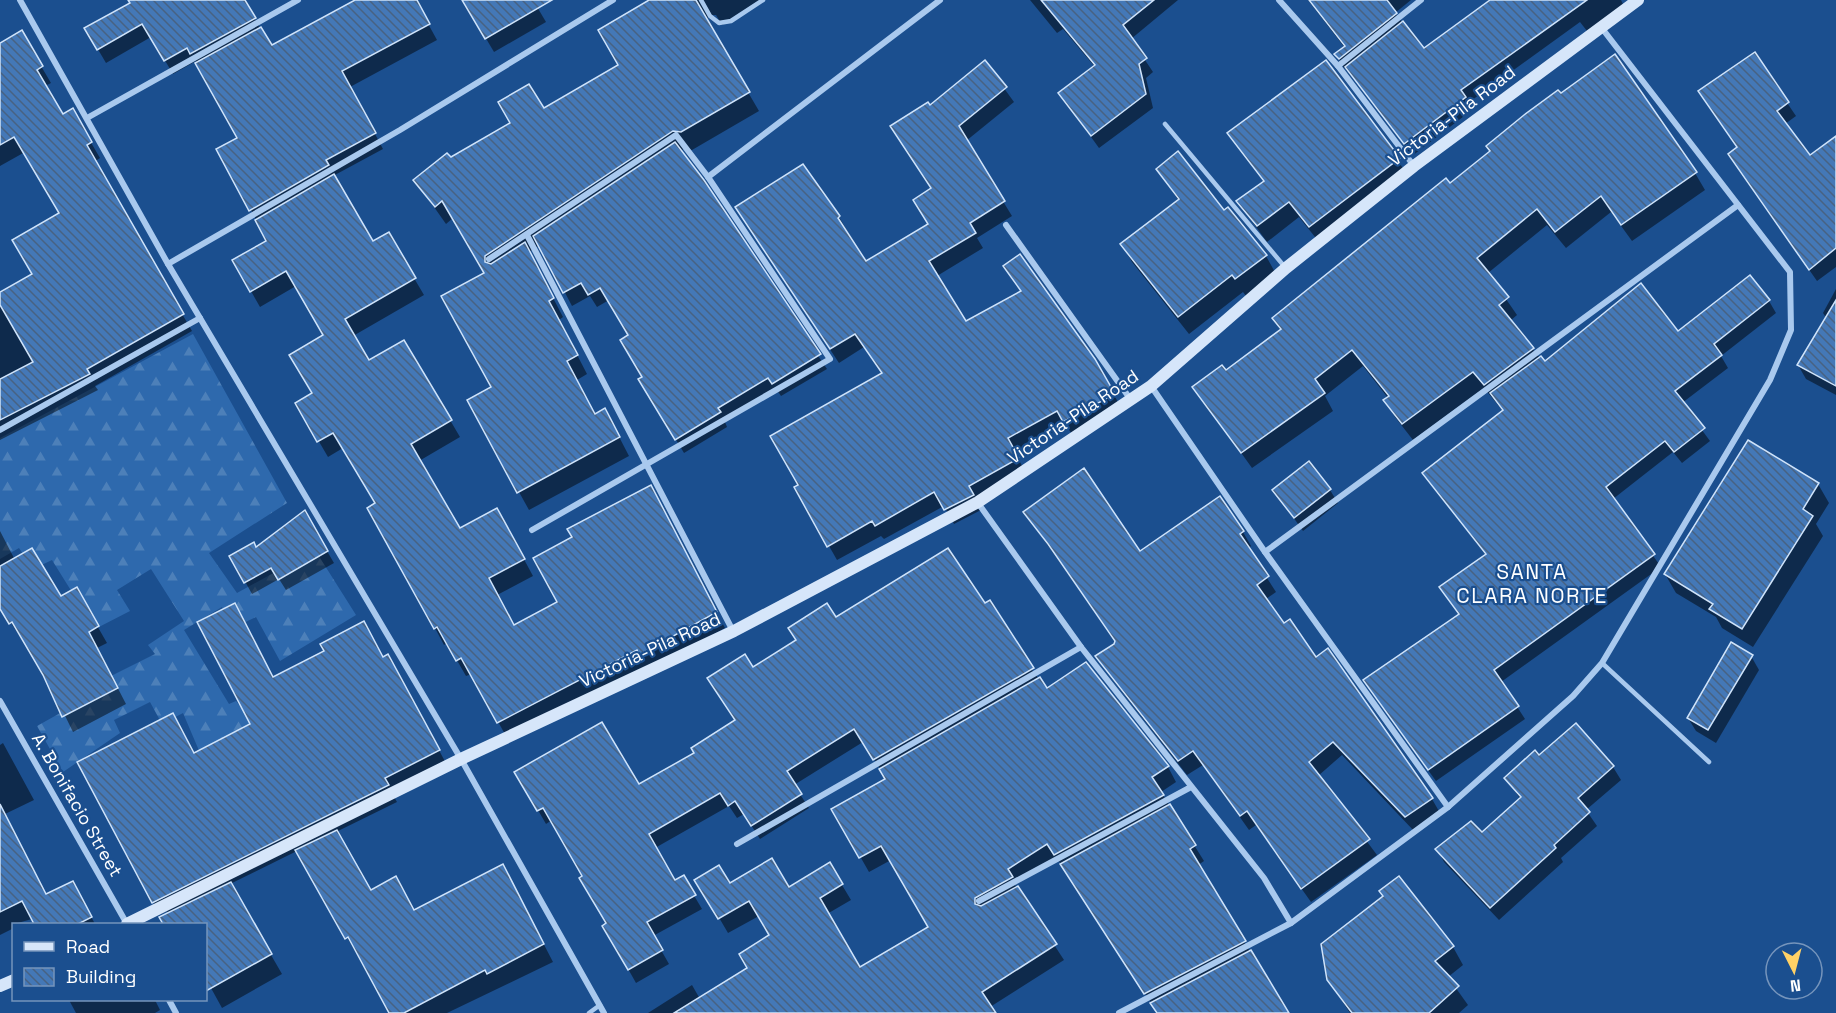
<svg xmlns="http://www.w3.org/2000/svg" width="1836" height="1013" font-family="'Space Grotesk',sans-serif">
<defs>
<pattern id="forest-firs" width="22" height="20" patternUnits="userSpaceOnUse" patternTransform="scale(1.5)"><rect width="22" height="20" fill="#2e69ad"/><path d="M5 1l3.5 6h-7zM16 11l3.5 6h-7z" fill="#4d80b9"/></pattern>
<pattern id="building-back-hatch" width="6" height="6" patternUnits="userSpaceOnUse" patternTransform="scale(1.5)"><rect width="6" height="6" fill="#4478b7"/><path d="M-1 5l2 2M0 0l6 6M5-1l2 2" fill="none" stroke="#486282"/></pattern>
</defs>
<rect width="100%" height="100%" fill="#1b4f8f"/>
<polygon fill="url(#forest-firs)" points="193,334 287,503 209,553 237,593 315,550 356,615 280,661 256,617 235,627 222,607 184,630 229,704 236,701 255,725 212,781 183,713 162,724 150,702 114,720 120,733 63,772 37,726 105,688 101,681 155,654 148,645 184,621 151,569 117,590 130,611 95,629 52,560 33,569 19,548 0,559 0,438"/>
<g fill="#0007">
<polygon points="138,0 244,0 271,47 357,0 415,0 437,40 350,87 383,149 333,176 373,243 388,234 424,295 353,336 369,362 404,342 460,437 419,461 459,530 506,526 533,576 497,595 514,626 559,603 660,503 725,628 650,670 507,738 472,674 466,676 447,643 444,645 435,628 369,508 377,504 343,448 328,457 297,404 314,394 325,335 296,286 260,307 234,261 268,241 218,150 239,138 196,61 173,74 151,37 106,63 86,29"/>
<polygon points="470,0 533,0 546,22 494,52 465,3"/>
<polygon points="653,0 763,0 722,25 716,15 708,15 707,22 759,111 692,150 684,149 680,151 827,369 781,396 777,390 725,422 727,427 684,453 640,379 643,377 630,336 609,300 597,307 590,296 572,306 540,245 529,252 563,317 559,320 587,374 577,380 595,415 615,429 629,456 529,510 519,492 493,387 486,274 453,218 446,224 415,180 620,66"/>
<polygon points="1030,0 1178,0 1131,39 1153,72 1146,78 1153,108 1099,148 1060,94 1095,67 1063,29 1057,33"/>
<polygon points="1308,0 1411,0 1395,13 1423,50 1493,0 1621,0 1624,6 1587,31 1580,22 1468,103 1472,110 1412,156 1349,70 1344,68 1336,54 1345,48"/>
<polygon points="21,32 51,83 45,86 62,116 72,110 100,158 94,162 192,331 95,386 98,390 0,440 0,294 34,275 61,213 25,152 0,166 0,44"/>
<polygon points="1754,54 1796,116 1785,124 1809,157 1836,148 1836,267 1817,281 1738,168 1738,148"/>
<polygon points="985,62 1014,102 966,141 1012,216 977,238 983,248 937,276 965,323 1022,292 1005,267 1094,360 1122,409 1073,436 1066,425 1015,453 1026,473 976,501 981,510 954,524 944,506 884,539 881,536 837,560 796,488 883,374 864,347 839,363 737,208 839,217 866,263 929,225 933,189 930,107"/>
<polygon points="1326,63 1408,175 1319,242 1299,217 1267,242 1238,202 1264,182 1229,133"/>
<polygon points="1157,169 1223,212 1228,209 1266,256 1276,274 1246,296 1243,292 1189,334 1132,262 1122,245 1179,201"/>
<polygon points="1695,173 1705,190 1632,241 1611,212 1566,248 1547,225 1488,273 1517,315 1510,321 1544,363 1678,333 1769,301 1776,313 1721,356 1728,368 1682,403 1710,441 1682,463 1673,452 1613,499 1661,567 1501,682 1525,719 1436,781 1372,693 1460,616 1448,599 1486,555 1424,474 1503,411 1484,388 1413,440 1395,417 1385,400 1388,398 1363,366 1325,396 1333,411 1252,468 1194,387 1226,372 1281,331 1274,318 1449,185"/>
<polygon points="1836,289 1836,324 1827,319 1823,313"/>
<polygon points="1836,328 1836,395 1806,379 1798,365"/>
<polygon points="1818,484 1829,503 1816,524 1823,536 1753,647 1722,628 1716,617 1676,593 1665,574"/>
<polygon points="1274,490 1330,490 1338,503 1303,531"/>
<polygon points="1220,499 1243,532 1251,546 1248,549 1276,592 1266,599 1284,625 1316,659 1432,799 1440,813 1414,831 1342,755 1318,776 1377,855 1311,902 1256,825 1249,830 1203,765 1187,775 1106,671 1097,657 1116,642 1025,513 1140,554"/>
<polygon points="304,512 334,563 286,590 279,579 252,594 231,556 255,549"/>
<polygon points="0,531 15,560 60,598 76,589 107,643 97,648 126,704 73,732 45,675 0,606"/>
<polygon points="984,605 1047,690 1086,664 1168,767 1176,782 1161,792 1204,861 1198,865 1287,1013 1158,1013 1057,858 1015,885 1064,960 990,1007 994,1013 648,1013 692,985 700,999 749,968 771,936 759,916 728,933 697,880 788,889 842,885 851,900 827,914 860,969 930,928 891,860 869,872 833,809 887,779 863,742 794,785 809,808 760,839 744,814 737,818 729,806 655,848 674,882 683,877 702,909 653,936 669,964 636,983 604,926 608,924 584,876 552,820 546,824 516,772 638,786 696,753 736,721 752,669 836,619"/>
<polygon points="1751,656 1759,670 1716,743 1696,731 1688,718"/>
<polygon points="383,659 397,672 448,767 393,795 397,802 336,832 370,892 414,912 512,883 553,962 447,1013 391,1013 297,851 230,884 282,974 222,1008 206,979 206,924 175,924 167,911 161,914 151,899 194,755 253,725 274,679"/>
<polygon points="1575,725 1613,767 1621,780 1586,810 1597,826 1561,858 1563,862 1499,920 1444,862 1437,849 1481,834 1521,800 1506,778 1539,757"/>
<polygon points="3,743 34,800 5,814 46,896 83,901 95,924 36,924 32,919 14,924 14,928 0,935 0,745"/>
<polygon points="1399,879 1453,947 1463,965 1448,977 1468,1005 1459,1013 1350,1013 1328,980"/>
<polygon points="69,1000 155,1000 160,1010 155,1013 76,1013"/>
</g>
<g fill="url(#building-back-hatch)" stroke="#cfe3fa" stroke-width="1.5">
<polygon points="128,0 245,0 256,18 190,54 187,48 164,61 142,24 97,50 84,28 130,3"/>
<polygon points="355,0 417,0 430,24 342,71 376,133 326,160 329,165 249,211 216,149 237,138 195,63 261,27 272,45"/>
<polygon points="462,0 552,0 485,39"/>
<polygon points="649,0 696,0 750,92 681,132 673,131 485,256 485,262 491,264 525,242 554,298 549,301 578,355 567,361 595,414 605,408 620,437 517,493 467,400 491,387 441,296 484,273 442,201 435,207 413,180 447,153 451,157 510,123 498,102 529,84 544,108 618,65 598,30"/>
<polygon points="1041,0 1154,0 1123,25 1147,58 1139,64 1146,94 1091,136 1058,93 1095,65"/>
<polygon points="1309,0 1387,0 1397,13 1339,59 1334,54 1345,46"/>
<polygon points="1490,0 1587,0 1461,90 1466,97 1404,144 1345,67 1403,21 1424,48"/>
<polygon points="22,30 43,66 37,70 63,114 73,108 92,142 87,145 184,314 87,369 90,374 0,420 0,379 33,362 0,305 0,292 32,274 12,240 59,213 14,137 0,145 0,43"/>
<polygon points="1755,52 1789,102 1777,111 1810,155 1836,136 1836,248 1809,270 1728,154 1737,147 1698,91"/>
<polygon points="1615,54 1697,172 1621,225 1601,196 1555,232 1537,209 1477,258 1509,297 1499,305 1534,348 1484,385 1473,372 1402,424 1383,400 1389,396 1352,350 1315,379 1325,393 1241,453 1192,387 1222,365 1226,370 1281,329 1272,318 1446,178 1450,183 1490,151 1486,146 1524,115 1558,90 1561,93"/>
<polygon points="985,60 1007,87 959,126 1005,201 970,223 976,233 929,261 966,321 1021,291 1003,266 1020,254 1095,359 1115,394 1063,422 1057,411 1008,438 1019,458 969,486 974,495 944,510 934,492 875,526 872,521 827,547 794,487 798,485 770,436 882,373 855,334 830,349 735,207 803,164 840,216 838,218 866,261 928,224 913,200 931,188 890,126 928,102 930,105"/>
<polygon points="1326,60 1400,158 1309,227 1289,202 1257,226 1236,201 1264,181 1227,133"/>
<polygon points="675,142 704,180 821,354 772,384 768,378 718,408 721,412 675,440 638,379 642,377 620,340 628,335 600,288 588,295 581,283 563,293 533,236"/>
<polygon points="1178,151 1224,210 1228,207 1267,255 1235,279 1232,275 1178,317 1120,244 1179,199 1156,169"/>
<polygon points="334,174 373,241 389,232 416,278 345,319 369,360 404,340 452,420 411,444 460,528 497,508 525,559 489,578 514,625 557,602 533,558 572,537 567,529 651,485 717,612 639,655 637,650 497,723 461,658 456,661 437,627 434,629 367,508 375,503 333,433 317,442 295,403 312,393 289,355 323,335 286,271 250,292 232,260 266,241 255,220"/>
<polygon points="1750,275 1770,300 1714,344 1722,355 1675,391 1705,428 1674,452 1665,441 1606,487 1655,554 1494,670 1519,706 1428,770 1363,680 1459,614 1439,587 1486,554 1422,473 1503,410 1490,393 1541,356 1545,361 1641,283 1678,331"/>
<polygon points="1836,300 1836,386 1797,365"/>
<polygon points="1748,440 1819,483 1803,509 1813,516 1742,629 1709,609 1713,604 1664,574"/>
<polygon points="1309,461 1331,489 1294,518 1272,490"/>
<polygon points="1084,468 1140,551 1220,496 1244,531 1240,534 1269,576 1257,585 1284,623 1290,619 1316,657 1328,648 1433,798 1405,817 1333,742 1309,762 1370,839 1301,889 1247,811 1240,816 1193,751 1178,761 1095,656 1114,644 1115,641 1048,544 1023,512"/>
<polygon points="305,510 328,551 278,580 271,568 244,583 229,556 254,542 256,547"/>
<polygon points="32,548 61,596 77,587 99,626 89,632 118,688 62,717 43,675 12,622 9,624 0,609 0,566"/>
<polygon points="948,548 985,603 990,600 1034,668 873,760 854,729 787,771 802,794 751,826 735,801 728,806 720,793 649,834 675,880 684,875 696,895 647,922 663,950 628,970 602,926 606,923 579,878 582,876 543,808 537,811 514,772 602,722 639,784 694,753 691,748 735,720 707,678 745,654 753,667 796,640 788,628 827,603 836,617"/>
<polygon points="235,603 273,677 324,651 320,644 364,621 383,657 388,654 440,750 385,778 389,785 152,903 77,762 173,713 194,753 250,724 197,622"/>
<polygon points="1731,642 1753,655 1708,730 1687,718"/>
<polygon points="1086,662 1169,766 1152,777 1164,795 1054,855 1047,844 1008,869 1013,877 975,898 975,904 981,906 1018,886 1057,944 982,992 996,1013 674,1013 747,968 739,954 769,935 749,901 718,919 694,880 719,865 730,883 772,858 789,887 830,862 843,884 820,898 860,967 928,927 881,846 859,858 831,809 885,779 879,769 1040,677 1047,688"/>
<polygon points="1576,723 1614,766 1578,798 1590,812 1554,845 1556,848 1490,908 1435,849 1471,821 1482,832 1521,797 1504,778 1535,750 1539,755"/>
<polygon points="0,804 46,894 73,881 92,917 78,924 34,924 22,901 0,912"/>
<polygon points="1170,804 1196,845 1190,849 1246,941 1144,994 1060,864"/>
<polygon points="337,830 371,890 396,876 414,910 503,864 544,944 487,974 485,970 404,1013 389,1013 348,937 345,939 295,850"/>
<polygon points="1399,876 1454,946 1435,961 1459,986 1429,1013 1352,1013 1327,980 1321,944 1383,896 1379,891"/>
<polygon points="231,882 272,954 206,991 206,924 163,924 159,917"/>
<polygon points="1251,950 1289,1013 1157,1013 1150,1003"/>
</g>
<g fill="none" stroke-linecap="round" stroke-linejoin="round">
<g stroke="#a9c9ee" stroke-width="4.5">
<polyline points="701,0 710,16 719,23 731,21 763,0"/>
<polyline points="1165,124 1284,266"/>
<polyline points="1602,663 1709,762"/>
<polyline points="589,1013 600,1005"/>
</g>
<g stroke="#a9c9ee" stroke-width="6">
<polyline points="20,0 168,264 461,759 604,1013"/>
<polyline points="1279,0 1338,66 1414,166"/>
<polyline points="1338,66 1421,0"/>
<polyline points="87,118 298,0"/>
<polyline points="708,177 940,0"/>
<polyline points="1006,225 1131,400"/>
<polyline points="527,235 733,631"/>
<polyline points="489,259 676,135 708,177 830,359 532,530"/>
<polyline points="168,264 400,130 613,0"/>
<polyline points="1151,386 1265,552 1448,807"/>
<polyline points="0,430 200,318"/>
<polyline points="978,503 1081,647 1264,878 1291,923"/>
<polyline points="1265,552 1738,205"/>
<polyline points="0,701 127,924"/>
<polyline points="737,844 1081,647"/>
<polyline points="979,901 1191,787"/>
<polyline points="169,1000 176,1013"/>
<polyline points="1119,1013 1291,923 1448,807 1573,696 1602,663 1770,380 1791,330 1790,272 1601,27"/>
</g>
<g stroke="#d6e6fa" stroke-width="12">
<polyline points="127,924 461,759 734,631 978,502 1151,386 1286,268 1414,166 1638,0"/>
<polyline points="0,986 14,980"/>
</g>
</g>
<g text-anchor="middle" stroke-width="4.5" stroke-linejoin="round" paint-order="stroke">
<g font-size="18" fill="#fff" stroke="#1b4f8f">
<text transform="translate(1452 116) rotate(-37)" y="6">Victoria-Pila Road</text>
<text transform="translate(1073 417) rotate(-34)" y="6">Victoria-Pila Road</text>
<text transform="translate(650 650) rotate(-25)" y="6">Victoria-Pila Road</text>
<text transform="translate(77 805) rotate(60)" y="6">A. Bonifacio Street</text>
</g>
<g font-size="21" letter-spacing="1.5" fill="#fff" stroke="#1b4f8f">
<text x="1532" y="579">SANTA<tspan x="1532" dy="24">CLARA NORTE</tspan></text>
</g>
</g>
<rect x="12" y="923" width="195" height="78" fill="#1b4f8f" stroke="#7695bc" stroke-width="1.5"/>
<rect x="24" y="942" width="30" height="9" fill="#d6e6fa" stroke="#7695bc" stroke-width="1.5"/>
<text x="66" y="953" font-size="18" fill="#ffffff">Road</text>
<rect x="24" y="968" width="30" height="18" fill="url(#building-back-hatch)" stroke="#7695bc" stroke-width="1.5"/>
<text x="66" y="983" font-size="18" fill="#ffffff">Building</text>
<g transform="translate(1794 971) rotate(174)"><circle r="28" fill="#1b4f8f" stroke="#7695bc" stroke-width="1.5"/>
<path d="M0-4.5L10 22L0 15L-10 22Z" fill="#ffd166"/>
<text y="-9" font-size="16" font-weight="bold" text-anchor="middle" fill="#ffffff">N</text>
</g>
</svg>
